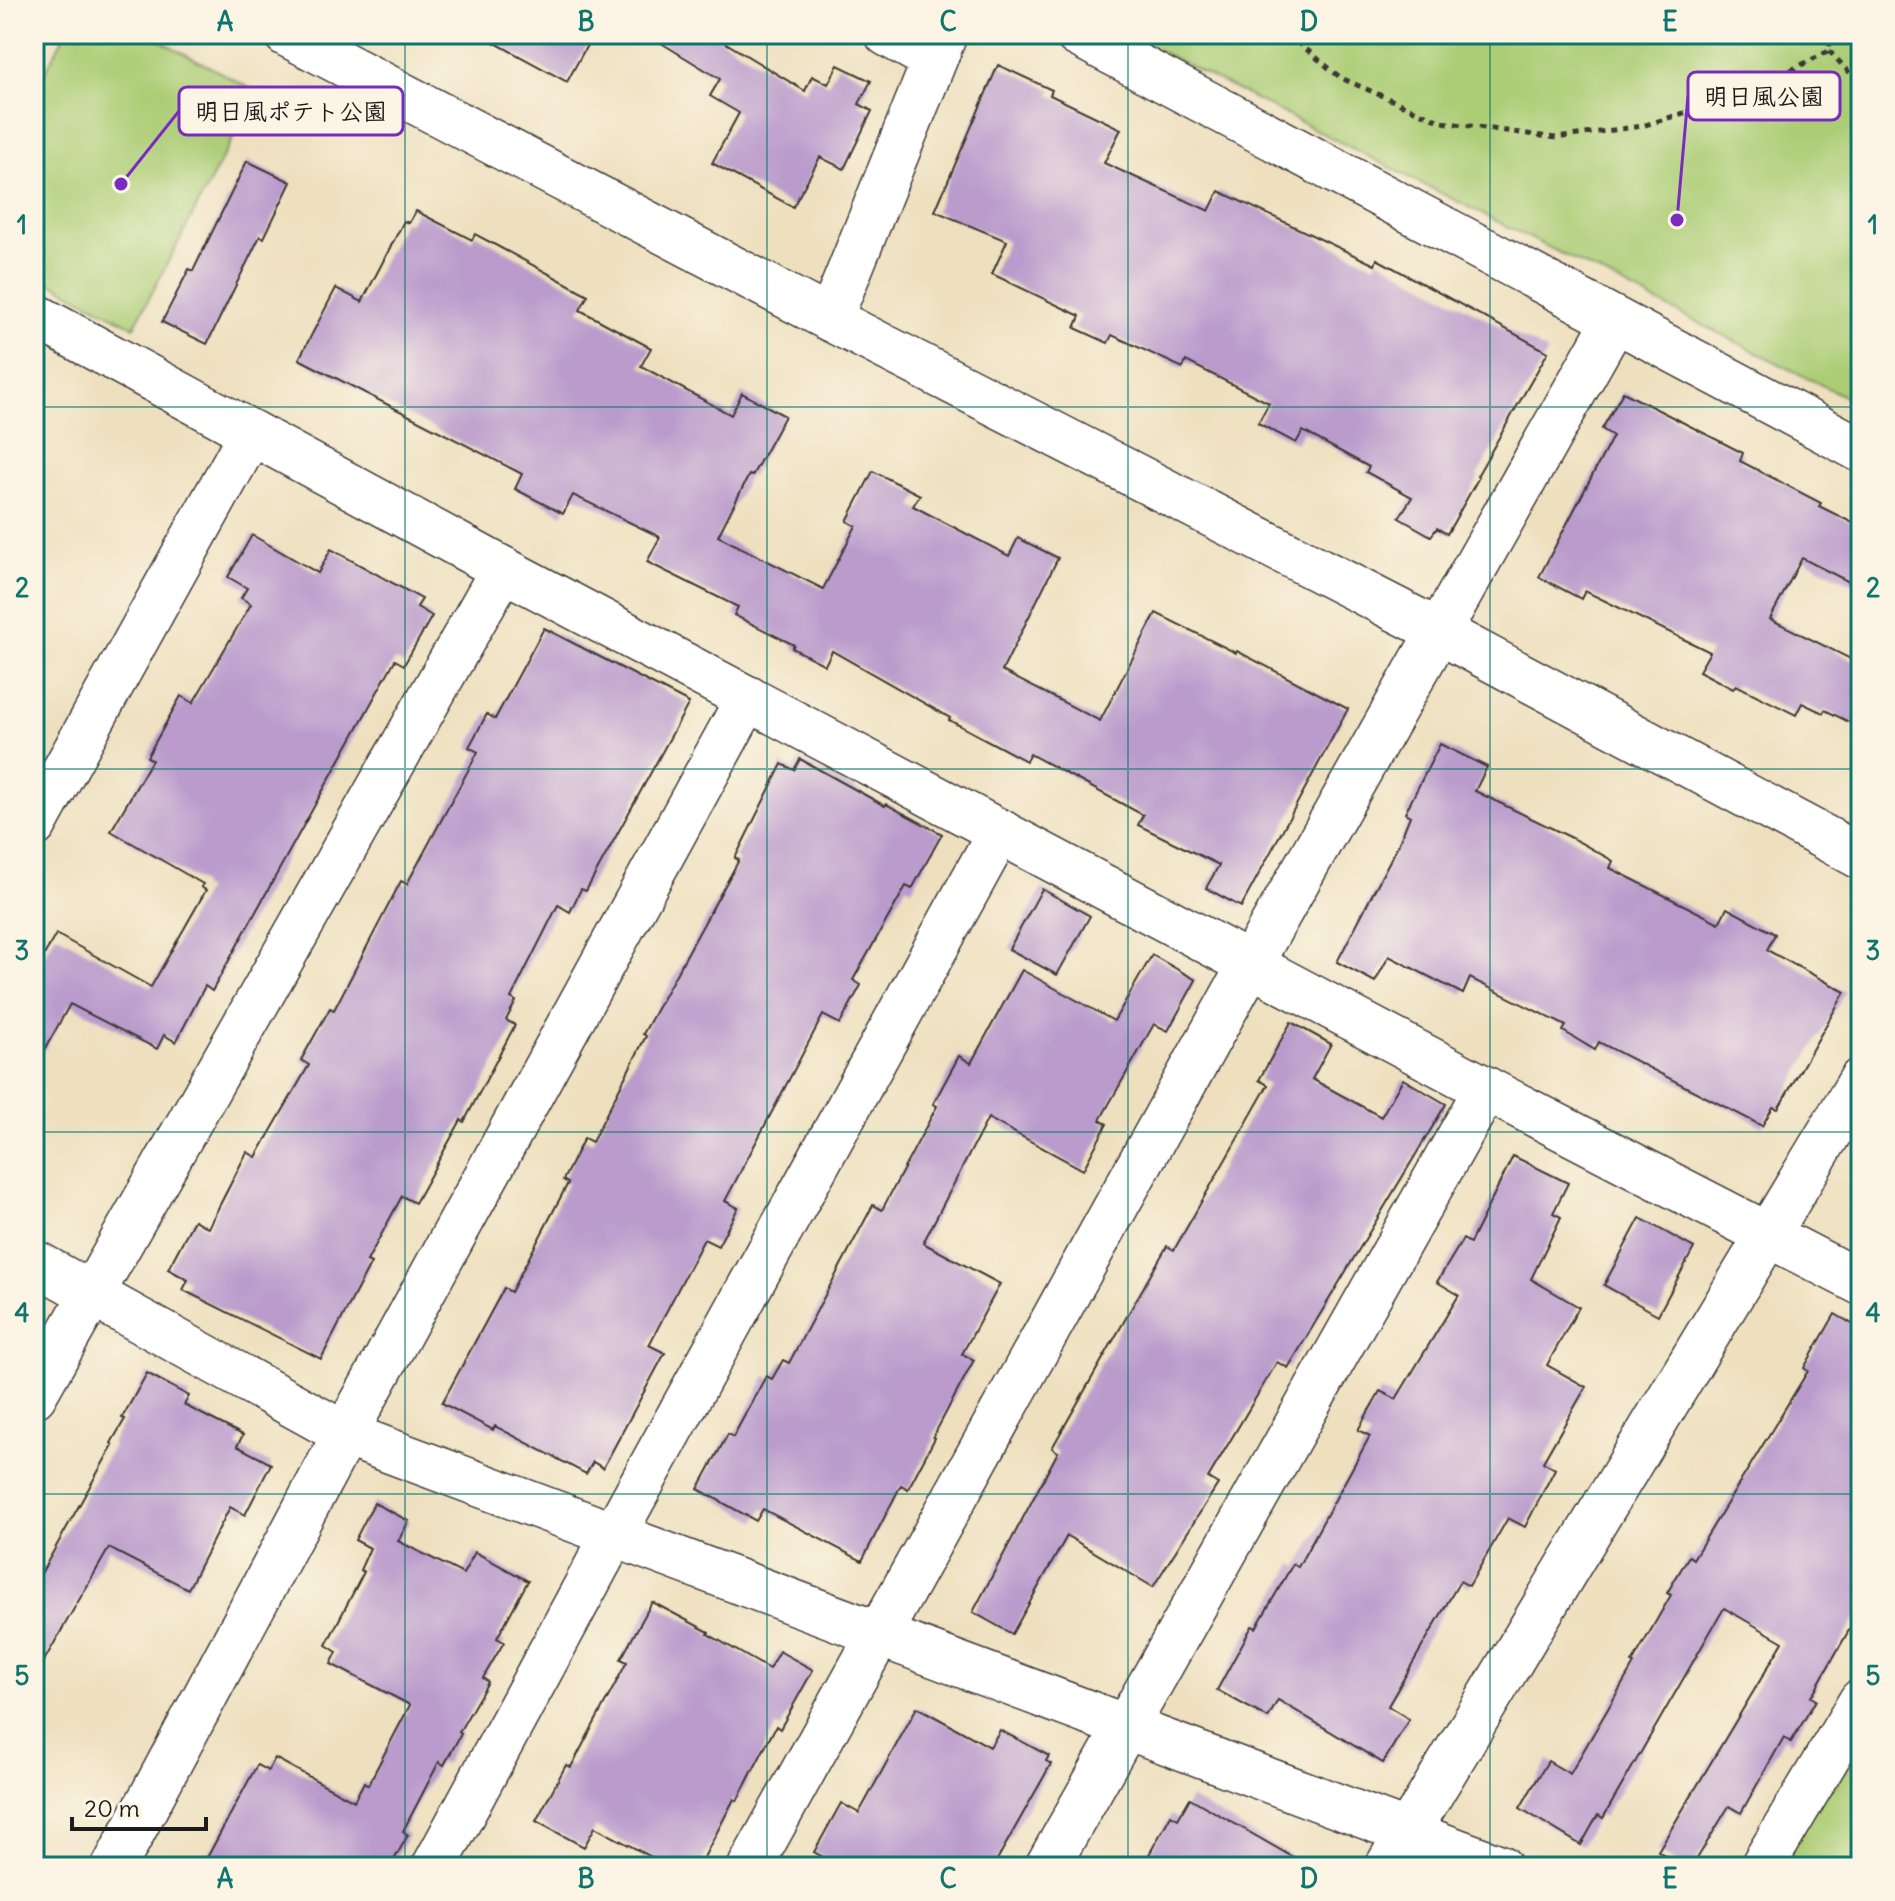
<svg xmlns="http://www.w3.org/2000/svg" width="1895" height="1901" font-family="Delius,'Klee One',sans-serif">
<rect width="100%" height="100%" fill="#fcf5e5"/>
<filter id="ink" filterUnits="userSpaceOnUse"><feTurbulence type="fractalNoise" baseFrequency=".0125" numOctaves="2"/><feDisplacementMap in="SourceGraphic" scale="16" xChannelSelector="R" yChannelSelector="G"/><feConvolveMatrix kernelMatrix="1 2 1 2 8 2 1 2 1" color-interpolation-filters="sRGB"/></filter>
<filter id="wash" filterUnits="userSpaceOnUse"><feTurbulence type="fractalNoise" baseFrequency=".006" numOctaves="4" result="noise"/><feDisplacementMap in="SourceGraphic" scale="32" xChannelSelector="R" yChannelSelector="G"/><feGaussianBlur stdDeviation="1.8" result="paint"/><feColorMatrix in="noise" values="0 0 0 0 0 0 0 0 0 0 0 0 0 0 0 0 0 1.4 0 .05"/><feComposite in="paint" operator="in"/></filter>
<g filter="url(#wash)">
<rect width="100%" height="100%" fill="#eee0bf"/>
<g fill="#accd76" stroke="#647449" stroke-width="2">
<polygon points="65,34 148,34 257,92 134,327 34,274 34,93"/>
<polygon points="1126,34 1861,34 1861,405"/>
<polygon points="1861,1701 1861,1867 1762,1867"/>
</g>
<g id="blocks">
<g fill="#ba9bcc">
<polygon points="479,34 593,34 567,82"/>
<polygon points="655,34 711,34 805,91 812,76 828,84 838,65 871,81 859,104 872,111 844,169 820,157 793,207 712,163 739,113 710,96 720,79 653,38"/>
<polygon points="998,65 1052,90 1050,95 1121,129 1104,163 1209,211 1219,191 1375,265 1377,259 1548,352 1477,476 1479,477 1447,534 1437,528 1431,536 1399,518 1412,497 1366,472 1369,467 1303,431 1296,443 1258,423 1269,403 1186,361 1183,368 1112,335 1108,343 1075,328 1080,316 992,274 1007,241 935,211"/>
<polygon points="247,161 291,182 264,238 260,236 207,344 162,322 189,269 193,271"/>
<polygon points="416,211 472,240 475,234 588,295 580,310 651,348 641,366 731,415 742,393 785,416 752,476 749,475 718,536 823,589 856,526 847,521 873,471 920,495 913,506 1009,556 1018,538 1058,558 1002,671 1100,721 1156,613 1236,653 1237,651 1348,709 1241,907 1206,888 1219,865 1138,825 1143,815 1030,754 1026,761 949,720 950,718 832,651 825,665 792,648 794,645 734,615 738,607 647,562 660,537 573,495 563,514 515,489 522,474 299,359 336,288 362,302 404,221 409,223"/>
<polygon points="1623,392 1743,453 1740,461 1821,503 1819,506 1861,527 1861,588 1802,558 1770,619 1861,664 1861,728 1825,710 1823,713 1802,703 1796,715 1736,685 1733,689 1699,671 1710,652 1585,591 1581,599 1539,577 1613,436 1602,429"/>
<polygon points="252,535 318,573 331,549 422,599 417,607 432,616 404,665 395,660 212,991 205,986 176,1042 164,1035 157,1049 70,1004 34,1069 34,973 56,934 151,987 206,890 201,887 203,884 111,831 152,760 147,757 181,696 193,703 251,604 241,598 247,588 228,577"/>
<polygon points="544,628 689,703 586,891 581,889 570,912 558,905 511,998 516,1001 506,1020 515,1025 464,1122 461,1120 415,1203 402,1196 367,1261 371,1263 321,1359 183,1290 188,1280 168,1269 194,1220 208,1228 247,1152 256,1157 309,1065 301,1060 330,1008 334,1010 401,881 407,884 478,752 469,747 487,714 495,719"/>
<polygon points="1440,744 1487,767 1475,791 1572,838 1613,861 1610,868 1719,923 1727,908 1775,934 1767,950 1845,992 1778,1109 1773,1107 1762,1126 1599,1042 1595,1050 1563,1031 1566,1026 1470,978 1463,994 1389,956 1375,982 1337,962 1399,843 1410,816 1405,813"/>
<polygon points="800,759 885,806 886,804 942,834 912,889 906,886 853,980 861,985 840,1024 823,1015 725,1201 738,1208 718,1246 704,1239 649,1345 665,1353 603,1468 593,1462 586,1474 495,1426 493,1430 442,1403 504,1288 511,1292 568,1183 563,1180 584,1138 592,1142 646,1036 643,1034 739,860 735,858 782,764 794,770"/>
<polygon points="1042,889 1090,916 1057,975 1009,949"/>
<polygon points="1152,955 1196,980 1168,1031 1154,1024 1100,1120 1107,1124 1083,1170 988,1118 923,1243 1000,1284 962,1354 974,1360 933,1437 935,1438 908,1489 901,1485 862,1561 763,1509 756,1521 698,1489 728,1434 733,1437 766,1376 772,1379 783,1360 789,1363 873,1205 882,1210 937,1106 933,1104 959,1056 971,1063 1022,970 1114,1021"/>
<polygon points="1291,1022 1331,1044 1312,1079 1381,1117 1403,1079 1446,1104 1288,1368 1277,1362 1208,1478 1218,1484 1153,1587 1067,1536 1012,1634 973,1612 1058,1452 1052,1448 1167,1246 1174,1250 1268,1085 1259,1080"/>
<polygon points="1513,1156 1568,1183 1553,1213 1561,1217 1531,1279 1579,1307 1547,1365 1586,1387 1543,1462 1555,1469 1525,1527 1508,1518 1469,1586 1460,1581 1388,1706 1409,1719 1383,1763 1278,1700 1268,1718 1217,1690 1252,1626 1256,1628 1293,1564 1298,1567 1370,1436 1358,1430 1380,1391 1396,1399 1459,1295 1437,1282 1463,1239 1470,1243"/>
<polygon points="1640,1218 1694,1248 1658,1315 1604,1285"/>
<polygon points="1835,1314 1861,1329 1861,1609 1811,1697 1816,1700 1791,1742 1784,1737 1741,1813 1729,1806 1692,1867 1685,1867 1658,1851 1783,1642 1724,1608 1603,1818 1598,1815 1581,1845 1520,1808 1548,1761 1570,1774 1634,1664 1632,1663 1671,1595 1667,1593 1689,1556 1693,1559 1808,1371 1804,1368"/>
<polygon points="147,1373 189,1396 184,1405 243,1435 237,1446 271,1464 245,1515 230,1507 188,1589 109,1548 34,1678 34,1586 113,1445 111,1443 125,1419 122,1418"/>
<polygon points="374,1503 409,1521 398,1541 463,1574 475,1552 528,1581 497,1638 504,1642 483,1678 488,1682 459,1732 461,1734 444,1765 439,1762 403,1831 408,1835 390,1867 202,1867 257,1765 268,1771 275,1758 354,1801 364,1782 368,1785 410,1705 331,1664 337,1652 326,1645 364,1572 360,1570 370,1548 355,1540"/>
<polygon points="652,1602 709,1632 708,1634 769,1669 779,1651 813,1670 780,1729 776,1726 737,1801 734,1799 699,1867 670,1867 595,1827 584,1847 536,1821 566,1765 571,1767 627,1662 621,1659"/>
<polygon points="917,1707 990,1747 1000,1730 1049,1756 1046,1761 1051,1764 993,1867 841,1867 814,1852 841,1803 859,1813"/>
<polygon points="1190,1798 1310,1867 1142,1867 1171,1815 1178,1819"/>
</g>
</g>
</g>
<g filter="url(#ink)">
<use href="#blocks" fill-opacity="0" stroke="#3c3934" stroke-width="2"/>
<g fill="none" stroke-linecap="round" stroke-linejoin="round">
<g stroke="#3c3934" stroke-width="47">
<g id="minor">
<polyline points="286,34 830,319 1440,632 1861,857"/>
<polyline points="887,34 934,60"/>
<polyline points="1077,34 1861,450"/>
<polyline points="34,315 503,569 1486,1089 1861,1283"/>
<polyline points="830,319 945,34"/>
<polyline points="34,825 251,433"/>
<polyline points="34,1262 345,1434 1500,1867"/>
<polyline points="34,1396 503,569"/>
<polyline points="114,1867 345,1434 748,698"/>
<polyline points="434,1867 614,1534 1000,831"/>
<polyline points="750,1867 1251,963 1615,320"/>
<polyline points="1047,1867 1486,1089"/>
<polyline points="1387,1867 1861,1080"/>
<polyline points="1762,1867 1861,1701"/>
</g>
</g>
<g stroke="#3c3934" stroke-width="5" stroke-dasharray="6 6" stroke-linecap="butt">
<polyline points="1288,34 1341,78 1442,122 1556,138 1642,126 1739,96 1829,51 1831,34"/>
<polyline points="1829,51 1854,77 1861,80"/>
</g>
<use href="#minor" stroke="#fff" stroke-width="44"/>
</g>
</g>
<path fill="none" stroke="#0f766e" stroke-width="2" stroke-opacity="0.55" d="M405 34V1867M767 34V1867M1128 34V1867M1490 34V1867M34 407H1861M34 769H1861M34 1132H1861M34 1494H1861"/>
<path fill="none" stroke="#7b2cbf" stroke-width="3" d="M1677 220L1688 96M121 184L179 111"/>
<g fill="#7b2cbf" stroke="#fcf5e5" stroke-width="3">
<circle cx="1677" cy="220" r="8"/>
<circle cx="121" cy="184" r="8"/>
</g>
<g fill="#fcf5e5" stroke="#7b2cbf" stroke-width="3">
<rect x="1688" y="72" width="152" height="48" rx="8"/>
<rect x="179" y="87" width="224" height="48" rx="8"/>
</g>
<g font-size="24" text-anchor="middle" font-weight="bold" fill="#1c1c1c">
<text x="1764" y="105">明日風公園</text>
<text x="291" y="120">明日風ポテト公園</text>
</g>
<rect width="1895" height="1901" fill="none" stroke="#fcf5e5" stroke-width="88"/>
<path d="M72 1817v12h134v-12" fill="none" stroke="#1c1c1c" stroke-width="4"/>
<text x="84" y="1817" font-size="24" fill="#1c1c1c" stroke="#fcf5e5" stroke-width="6" paint-order="stroke">20 m</text>
<rect x="44" y="44" width="1807" height="1813" fill="none" stroke="#0f766e" stroke-width="3"/>
<g font-size="26" text-anchor="middle" font-weight="bold" fill="#0f766e">
<text x="225" y="31">A</text>
<text x="586" y="31">B</text>
<text x="948" y="31">C</text>
<text x="1309" y="31">D</text>
<text x="1670" y="31">E</text>
<text x="22" y="234">1</text>
<text x="1873" y="234">1</text>
<text x="22" y="597">2</text>
<text x="1873" y="597">2</text>
<text x="22" y="960">3</text>
<text x="1873" y="960">3</text>
<text x="22" y="1322">4</text>
<text x="1873" y="1322">4</text>
<text x="22" y="1685">5</text>
<text x="1873" y="1685">5</text>
<text x="225" y="1888">A</text>
<text x="586" y="1888">B</text>
<text x="948" y="1888">C</text>
<text x="1309" y="1888">D</text>
<text x="1670" y="1888">E</text>
</g>
</svg>
